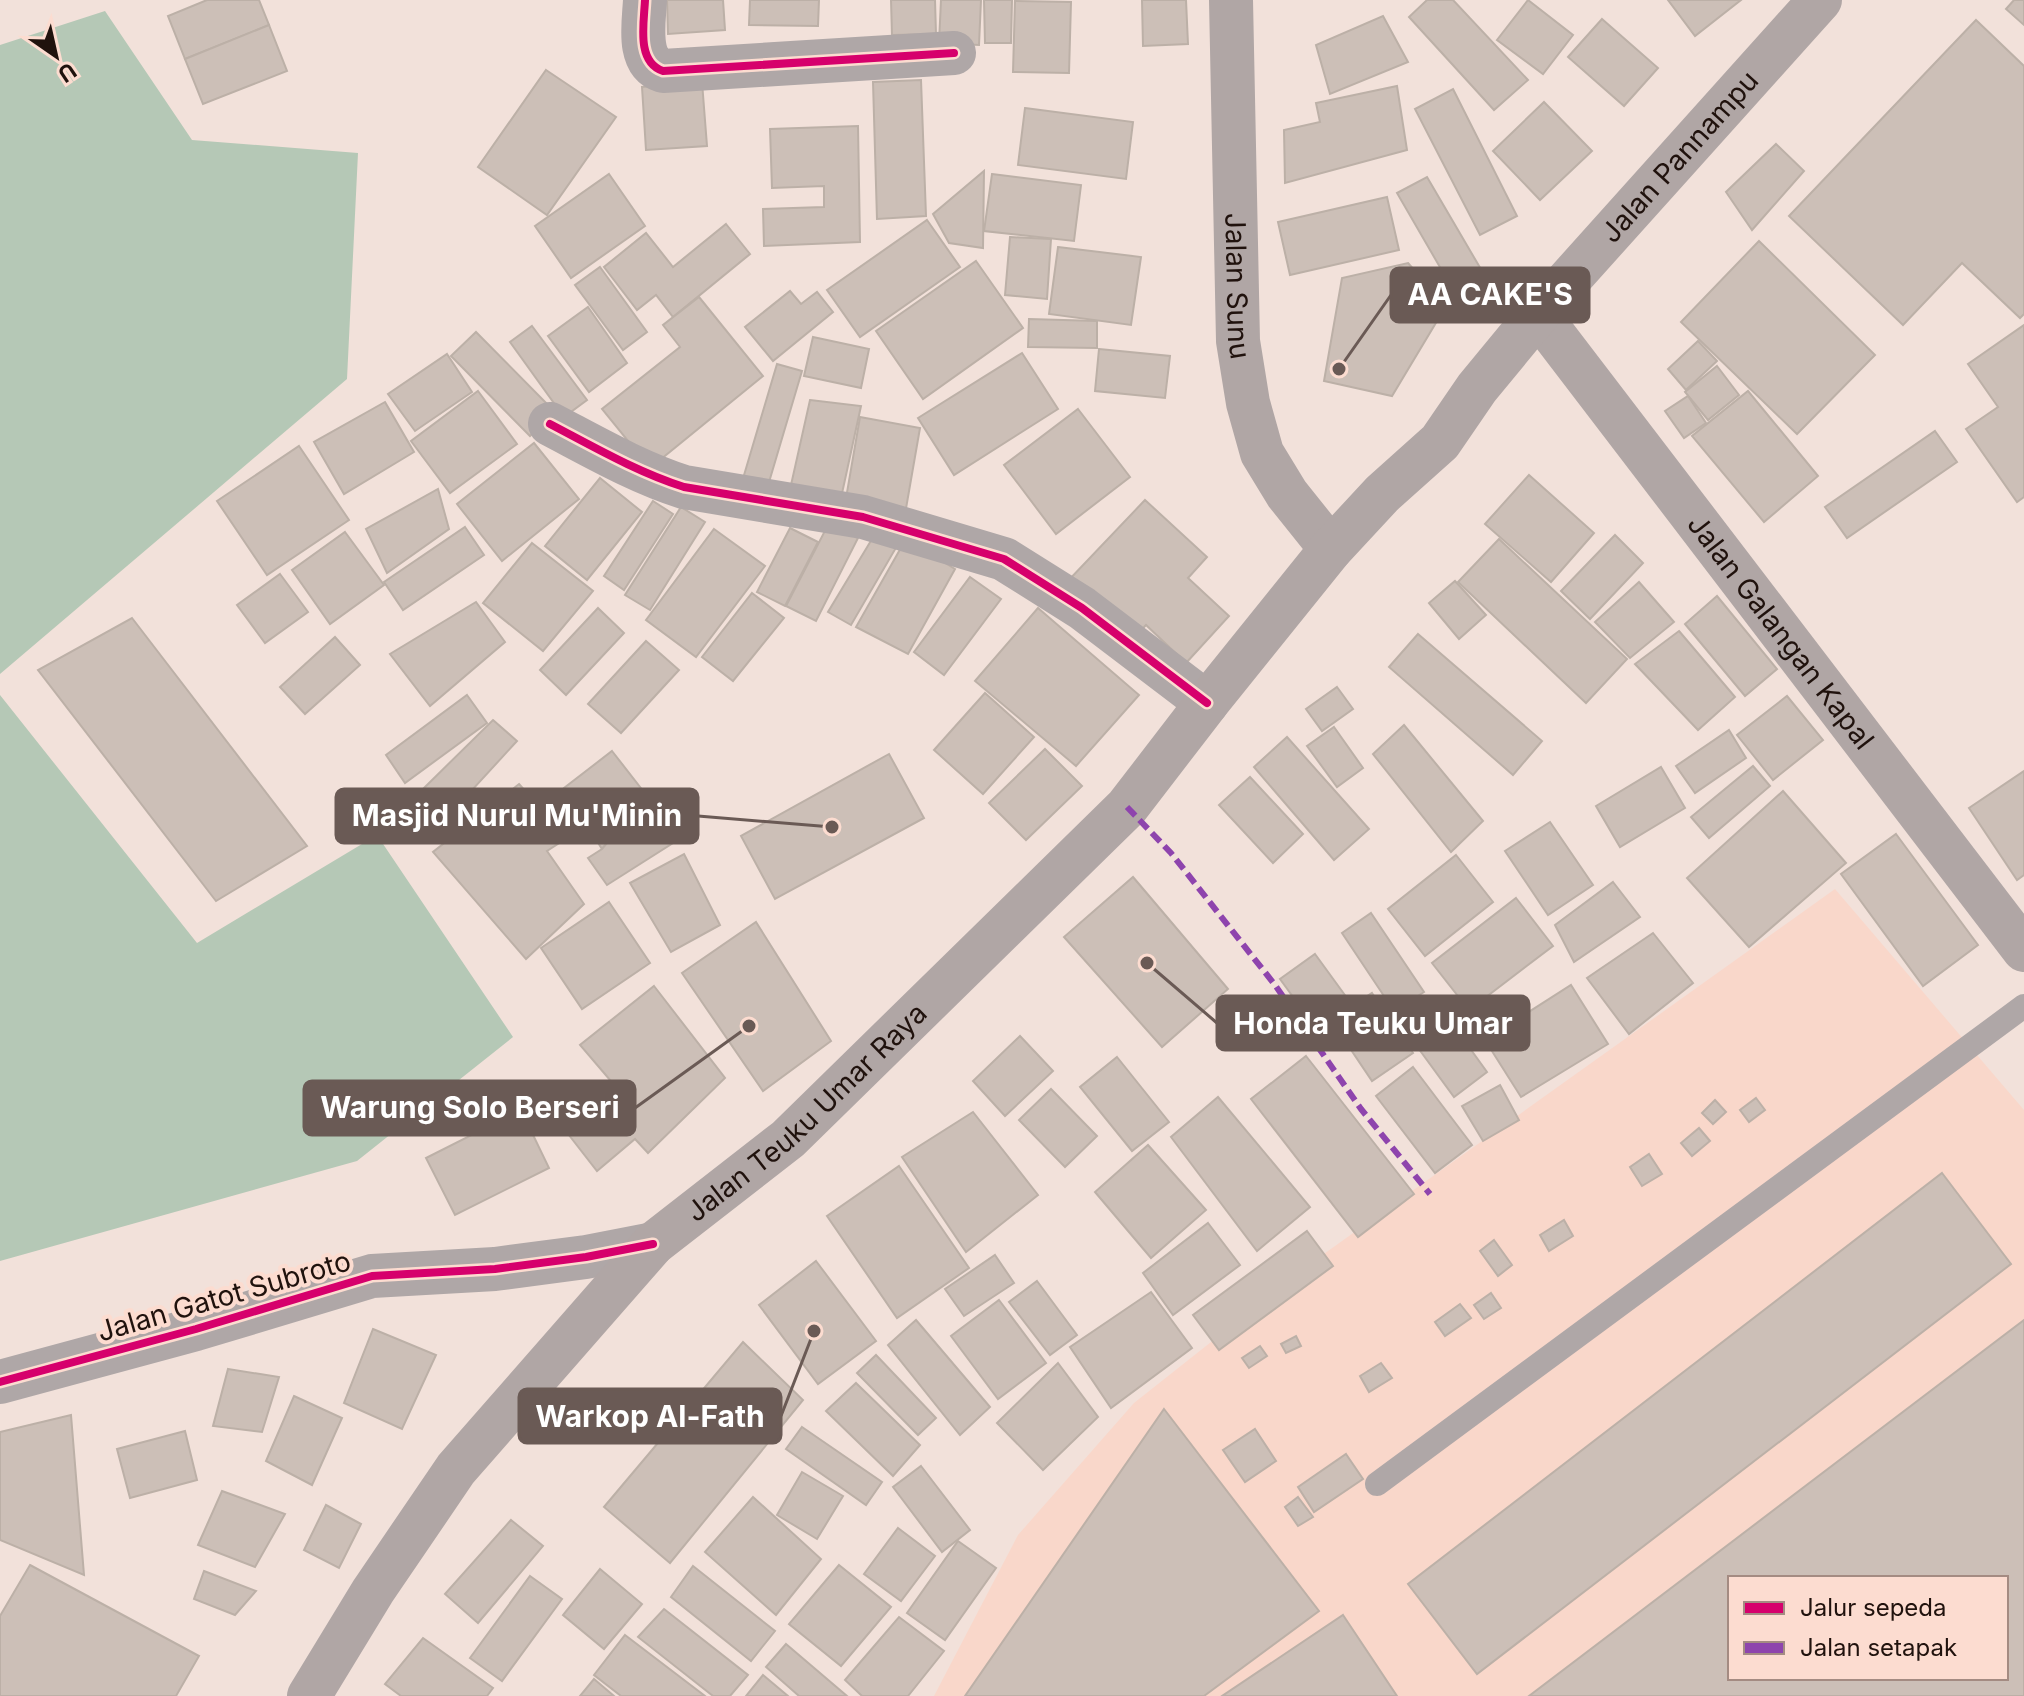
<svg xmlns="http://www.w3.org/2000/svg" width="2024" height="1696" font-family="Inter,sans-serif">
<rect width="100%" height="100%" fill="#f2e1da"/>
<path fill="#f9d7ca" fill-rule="evenodd" d="M1835 889 2024 1110V1696H934L1018 1535 1134 1403 1307 1266ZM1730 1578H2006V1678H1730Z"/>
<g fill="#b5c8b6">
<polygon points="105,11 192,140 358,153 347,379 0,674 0,45"/>
<polygon points="0,695 197,943 377,835 513,1037 357,1161 0,1261"/>
</g>
<g fill="#ccbfb7" stroke="#bcb0a7" stroke-width="2" fill-rule="evenodd">
<polygon points="207,0 259,0 269,25 185,59 168,16"/>
<polygon points="667,0 723,0 725,30 668,34"/>
<polygon points="750,0 819,0 818,26 749,25"/>
<polygon points="891,0 935,0 936,34 892,35"/>
<polygon points="941,0 981,0 979,45 939,43"/>
<polygon points="984,0 1012,0 1011,43 985,43"/>
<polygon points="1142,0 1186,0 1188,44 1143,46"/>
<polygon points="1427,0 1453,0 1528,80 1494,110 1409,17"/>
<polygon points="1528,0 1573,35 1543,74 1497,40"/>
<polygon points="1668,0 1741,0 1695,36"/>
<polygon points="2014,0 2024,0 2024,25 2006,9"/>
<polygon points="1015,1 1071,2 1069,73 1013,72"/>
<polygon points="1383,16 1408,62 1330,94 1316,45"/>
<polygon points="1602,19 1658,68 1624,106 1568,57"/>
<polygon points="1976,20 2024,66 2024,314 2020,318 1962,263 1903,325 1789,216"/>
<polygon points="269,25 287,71 203,104 185,59"/>
<polygon points="546,70 616,117 547,215 478,167"/>
<polygon points="921,80 926,216 877,219 873,82"/>
<polygon points="702,82 707,146 646,150 642,87"/>
<polygon points="1397,86 1407,150 1285,183 1284,130 1320,122 1316,103"/>
<polygon points="1453,89 1517,216 1480,235 1415,109"/>
<polygon points="1544,102 1592,151 1540,200 1493,151"/>
<polygon points="1025,108 1133,122 1126,179 1018,165"/>
<polygon points="858,126 860,242 764,246 763,209 824,207 824,186 772,188 770,129"/>
<polygon points="1776,144 1804,171 1752,230 1726,192"/>
<polygon points="984,171 983,248 949,243 933,214"/>
<polygon points="609,174 645,226 571,278 535,226"/>
<polygon points="992,174 1081,185 1074,241 984,231"/>
<polygon points="1427,177 1489,283 1459,300 1397,193"/>
<polygon points="1387,197 1399,250 1290,275 1278,222"/>
<polygon points="927,220 960,267 860,337 827,290"/>
<polygon points="726,224 750,254 673,317 656,295 637,310 604,267 646,233 673,267"/>
<polygon points="1010,237 1051,239 1047,299 1005,295"/>
<polygon points="1759,241 1875,355 1797,434 1681,322"/>
<polygon points="1058,247 1141,257 1131,325 1049,314"/>
<polygon points="976,261 1023,328 923,399 876,331"/>
<polygon points="1408,263 1446,306 1392,396 1324,381 1342,278"/>
<polygon points="600,267 647,332 623,350 575,285"/>
<polygon points="790,291 801,304 817,292 833,312 773,361 745,327"/>
<polygon points="699,297 763,376 650,468 602,409 680,347 663,325"/>
<polygon points="588,307 627,363 589,392 548,336"/>
<polygon points="1029,319 1097,321 1097,348 1028,347"/>
<polygon points="2024,325 2024,497 2017,502 1966,429 1998,407 1968,364"/>
<polygon points="532,326 587,400 564,417 510,342"/>
<polygon points="476,332 555,412 530,436 451,356"/>
<polygon points="813,337 869,349 861,388 804,376"/>
<polygon points="1698,341 1717,361 1686,390 1668,369"/>
<polygon points="1099,349 1170,356 1165,398 1095,391"/>
<polygon points="1022,353 1058,409 954,475 918,418"/>
<polygon points="447,354 472,392 415,431 388,394"/>
<polygon points="777,364 802,371 764,499 739,492"/>
<polygon points="1717,366 1739,395 1708,420 1685,392"/>
<polygon points="478,391 517,444 450,493 411,441"/>
<polygon points="1748,391 1818,476 1764,522 1692,436"/>
<polygon points="1688,396 1706,423 1684,438 1665,411"/>
<polygon points="810,400 861,406 841,498 791,485"/>
<polygon points="385,402 414,452 344,494 314,442"/>
<polygon points="1078,409 1130,477 1056,534 1004,465"/>
<polygon points="860,417 920,428 904,520 844,510"/>
<polygon points="1935,431 1957,462 1847,538 1825,507"/>
<polygon points="534,443 579,499 502,561 457,504"/>
<polygon points="299,446 349,520 267,575 217,501"/>
<polygon points="1529,475 1594,533 1551,582 1485,524"/>
<polygon points="600,478 642,512 587,580 545,546"/>
<polygon points="438,489 449,529 387,573 366,529"/>
<polygon points="1145,500 1207,557 1188,578 1229,616 1186,663 1146,625 1130,642 1066,583"/>
<polygon points="653,501 673,514 624,590 604,576"/>
<polygon points="681,507 705,522 650,610 625,595"/>
<polygon points="829,523 858,538 816,621 786,606"/>
<polygon points="465,527 484,555 403,610 384,582"/>
<polygon points="790,528 818,542 785,606 757,592"/>
<polygon points="714,529 765,566 696,657 646,620"/>
<polygon points="345,532 384,585 330,624 292,570"/>
<polygon points="875,534 897,546 851,625 828,612"/>
<polygon points="1615,535 1643,563 1590,619 1561,591"/>
<polygon points="906,539 955,569 908,654 856,627"/>
<polygon points="1499,539 1627,659 1586,703 1458,582"/>
<polygon points="532,543 593,591 543,651 483,603"/>
<polygon points="280,574 308,612 265,643 237,605"/>
<polygon points="970,577 1001,599 944,675 914,652"/>
<polygon points="1455,581 1486,615 1459,639 1429,603"/>
<polygon points="1639,582 1674,622 1630,658 1595,622"/>
<polygon points="752,593 784,618 733,681 702,657"/>
<polygon points="1717,596 1777,669 1745,696 1685,624"/>
<polygon points="476,602 505,642 430,706 390,654"/>
<polygon points="598,608 624,633 566,695 540,670"/>
<polygon points="1038,608 1139,695 1076,766 975,681"/>
<polygon points="132,618 307,846 216,901 38,670"/>
<polygon points="1679,631 1735,697 1698,730 1635,664"/>
<polygon points="1418,634 1542,741 1513,775 1389,667"/>
<polygon points="335,637 360,665 305,714 280,687"/>
<polygon points="646,641 679,670 621,733 588,704"/>
<polygon points="1337,687 1353,709 1322,731 1306,709"/>
<polygon points="985,693 1034,737 983,794 934,750"/>
<polygon points="467,695 487,723 405,783 386,755"/>
<polygon points="1787,696 1823,740 1773,780 1737,735"/>
<polygon points="493,720 517,741 451,813 421,791"/>
<polygon points="1404,725 1483,821 1451,852 1373,754"/>
<polygon points="1334,727 1363,768 1337,787 1307,746"/>
<polygon points="1729,730 1746,758 1695,793 1676,766"/>
<polygon points="1287,737 1369,829 1334,860 1254,767"/>
<polygon points="1045,749 1082,786 1026,840 989,803"/>
<polygon points="612,751 647,796 602,849 564,788"/>
<polygon points="889,754 924,818 775,899 741,836"/>
<polygon points="1753,766 1770,786 1709,838 1691,817"/>
<polygon points="1661,767 1685,808 1620,847 1596,806"/>
<polygon points="2024,771 2024,875 2017,880 1969,808"/>
<polygon points="1250,777 1303,834 1273,863 1219,805"/>
<polygon points="519,784 567,838 547,851 584,904 526,959 433,852"/>
<polygon points="1783,791 1846,863 1749,947 1687,878"/>
<polygon points="647,796 684,836 607,885 588,858 602,849"/>
<polygon points="1550,822 1593,885 1548,915 1505,851"/>
<polygon points="1896,834 1978,945 1923,986 1841,874"/>
<polygon points="684,854 720,925 671,952 630,883"/>
<polygon points="1456,855 1493,902 1425,956 1388,909"/>
<polygon points="1133,877 1228,989 1162,1047 1064,937"/>
<polygon points="1613,882 1640,917 1574,962 1555,925"/>
<polygon points="1516,898 1553,946 1469,1010 1432,963"/>
<polygon points="609,902 650,963 582,1009 541,948"/>
<polygon points="1371,913 1424,992 1394,1011 1342,933"/>
<polygon points="756,922 831,1041 763,1091 682,973"/>
<polygon points="1653,933 1693,983 1629,1034 1587,978"/>
<polygon points="1315,954 1347,998 1312,1023 1280,979"/>
<polygon points="1571,985 1608,1044 1521,1097 1485,1040"/>
<polygon points="654,986 725,1078 648,1153 635,1139 597,1171 565,1130 616,1087 580,1045"/>
<polygon points="1372,993 1413,1053 1372,1081 1331,1020"/>
<polygon points="1438,1004 1487,1072 1454,1097 1405,1030"/>
<polygon points="1020,1036 1053,1071 1005,1116 973,1081"/>
<polygon points="1306,1056 1414,1194 1358,1237 1251,1099"/>
<polygon points="1117,1057 1169,1122 1132,1151 1080,1087"/>
<polygon points="1413,1067 1472,1145 1435,1173 1376,1096"/>
<polygon points="1500,1085 1519,1120 1483,1141 1462,1106"/>
<polygon points="1051,1089 1097,1136 1065,1167 1019,1120"/>
<polygon points="1218,1097 1310,1207 1257,1251 1171,1137"/>
<polygon points="1756,1098 1765,1110 1749,1122 1740,1110"/>
<polygon points="1715,1100 1726,1112 1713,1124 1702,1113"/>
<polygon points="521,1110 549,1168 455,1215 426,1158"/>
<polygon points="973,1112 1038,1195 966,1252 902,1157"/>
<polygon points="1699,1128 1710,1141 1692,1156 1681,1143"/>
<polygon points="1148,1145 1206,1210 1151,1258 1095,1192"/>
<polygon points="1649,1154 1662,1174 1642,1186 1630,1167"/>
<polygon points="899,1166 969,1268 897,1318 827,1216"/>
<polygon points="1942,1173 2011,1264 1477,1674 1408,1584"/>
<polygon points="1564,1220 1573,1236 1549,1251 1540,1235"/>
<polygon points="1208,1223 1240,1265 1173,1315 1143,1273"/>
<polygon points="1307,1231 1333,1266 1219,1350 1193,1315"/>
<polygon points="1494,1240 1512,1265 1498,1276 1480,1251"/>
<polygon points="995,1255 1014,1283 964,1316 945,1289"/>
<polygon points="816,1261 876,1341 818,1384 759,1305"/>
<polygon points="1037,1281 1077,1335 1050,1355 1009,1302"/>
<polygon points="1151,1292 1192,1348 1111,1408 1070,1347"/>
<polygon points="1491,1293 1501,1308 1484,1319 1474,1305"/>
<polygon points="999,1300 1046,1363 998,1399 951,1336"/>
<polygon points="1460,1304 1471,1318 1445,1336 1435,1322"/>
<polygon points="916,1320 990,1407 960,1435 888,1345"/>
<path d="M2024 1320V1696H1529ZM1730 1578H2006V1678H1730Z"/>
<polygon points="373,1329 436,1355 402,1429 344,1403"/>
<polygon points="1296,1336 1301,1346 1286,1353 1281,1344"/>
<polygon points="743,1342 803,1400 670,1563 604,1507"/>
<polygon points="1260,1346 1267,1356 1249,1368 1242,1358"/>
<polygon points="876,1355 936,1418 918,1435 857,1373"/>
<polygon points="1058,1363 1098,1417 1043,1470 997,1423"/>
<polygon points="1381,1363 1392,1378 1369,1392 1360,1376"/>
<polygon points="228,1369 279,1377 262,1432 213,1426"/>
<polygon points="856,1383 920,1445 893,1476 826,1411"/>
<polygon points="294,1396 342,1418 312,1485 266,1461"/>
<polygon points="1164,1409 1319,1611 1204,1696 965,1696"/>
<polygon points="71,1415 84,1575 0,1540 0,1432"/>
<polygon points="802,1427 882,1482 866,1505 786,1449"/>
<polygon points="1255,1429 1276,1461 1245,1482 1223,1450"/>
<polygon points="185,1431 197,1480 130,1498 117,1449"/>
<polygon points="1346,1454 1363,1479 1314,1512 1298,1487"/>
<polygon points="921,1466 970,1530 942,1552 893,1487"/>
<polygon points="802,1472 843,1496 817,1539 777,1515"/>
<polygon points="222,1491 285,1514 255,1567 198,1545"/>
<polygon points="753,1497 821,1559 776,1615 705,1552"/>
<polygon points="1298,1497 1313,1517 1298,1526 1285,1507"/>
<polygon points="326,1505 361,1524 339,1568 304,1550"/>
<polygon points="511,1520 543,1546 478,1623 445,1594"/>
<polygon points="898,1528 935,1556 901,1601 864,1574"/>
<polygon points="958,1541 996,1568 945,1640 907,1613"/>
<polygon points="30,1565 199,1656 176,1696 0,1696 0,1616"/>
<polygon points="839,1565 891,1607 841,1666 789,1624"/>
<polygon points="693,1566 775,1631 751,1661 671,1597"/>
<polygon points="600,1569 642,1604 604,1649 563,1615"/>
<polygon points="204,1571 256,1591 235,1615 194,1599"/>
<polygon points="530,1576 562,1599 502,1681 470,1658"/>
<polygon points="664,1609 748,1675 730,1696 713,1696 638,1637"/>
<polygon points="1343,1615 1397,1696 1222,1696"/>
<polygon points="899,1617 944,1651 908,1696 862,1696 845,1680"/>
<polygon points="625,1635 705,1696 621,1696 594,1675"/>
<polygon points="423,1638 493,1688 487,1696 401,1696 385,1684"/>
<polygon points="786,1644 847,1696 799,1696 766,1667"/>
<polygon points="763,1675 788,1696 746,1696"/>
<polygon points="594,1679 614,1696 580,1696"/>
</g>
<g fill="none" stroke-linecap="round" stroke-linejoin="round">
<polyline stroke="#afa7a7" stroke-width="24" points="1377,1484 2024,1006"/>
<g stroke="#afa7a7" stroke-width="44">
<path d="M645 0C644 23 636 62 663 71L954 53"/>
<path d="M550 424C594 447 637 472 684 487L863 517 1004 559 1082 608 1207 703"/>
</g>
<polyline stroke="#afa7a7" stroke-width="44" points="0,1382 196,1329 372,1276 495,1269 586,1257 653,1244"/>
<g stroke="#b0a6a5" stroke-width="44">
<path id="s1" d="M1231 0 1238 341 1248 403 1262 453 1287 494 1331 549"/>
<path id="s2" d="M1538 314 2024 950"/>
<path id="s3" d="M309 1696 373 1591 456 1469 653 1244 788 1139 1127 807 1207 703 1331 549 1382 494 1440 442 1477 388 1538 314 1820 0"/>
</g>
<polyline stroke="#8e44ad" stroke-width="6" stroke-dasharray="12 6" stroke-linecap="butt" points="1127,807 1171,853 1275,985 1361,1109 1430,1194"/>
<g stroke="#fcdcd0" stroke-width="13">
<g id="cycleway">
<path d="M645 0C644 23 636 62 663 71L954 53"/>
<path d="M550 424C594 447 637 472 684 487L863 517 1004 559 1082 608 1207 703"/>
<polyline points="0,1382 196,1329 372,1276 495,1269 586,1257 653,1244"/>
</g>
</g>
<use href="#cycleway" stroke="#d6006c" stroke-width="8"/>
</g>
<g text-anchor="middle" stroke-width="8" stroke-linejoin="round" paint-order="stroke">
<g font-size="28" fill="#20120d" stroke="#fcdcd0">
<text dy="10" stroke="none"><textPath href="#s3" startOffset="2070">Jalan Pannampu</textPath></text>
<text dy="10" stroke="none"><textPath href="#s1" startOffset="286">Jalan Sunu</textPath></text>
<text dy="10" stroke="none"><textPath href="#s2" startOffset="400">Jalan Galangan Kapal</textPath></text>
<text dy="10" stroke="none"><textPath href="#s3" startOffset="772">Jalan Teuku Umar Raya</textPath></text>
<text transform="translate(224 1296) rotate(-16)" y="10">Jalan Gatot Subroto</text>
</g>
</g>
<path fill="none" stroke="#6a5a55" stroke-width="3" d="M1339 369L1391 295M832 827L698 816M1147 963L1217 1023M749 1026L635 1108M814 1331L781 1416"/>
<g fill="#6a5a55" stroke="#fcdcd0" stroke-width="3">
<circle cx="1339" cy="369" r="8"/>
<circle cx="832" cy="827" r="8"/>
<circle cx="1147" cy="963" r="8"/>
<circle cx="749" cy="1026" r="8"/>
<circle cx="814" cy="1331" r="8"/>
</g>
<g fill="#6a5a55" stroke="#6a5a55" stroke-width="3">
<rect x="1391" y="268" width="198" height="54" rx="8"/>
<rect x="336" y="789" width="362" height="54" rx="8"/>
<rect x="1217" y="996" width="312" height="54" rx="8"/>
<rect x="304" y="1081" width="331" height="54" rx="8"/>
<rect x="519" y="1389" width="262" height="54" rx="8"/>
</g>
<g font-size="30" text-anchor="middle" font-weight="bold" fill="#fff">
<text x="1490" y="305">AA CAKE'S</text>
<text x="517" y="826">Masjid Nurul Mu'Minin</text>
<text x="1373" y="1034">Honda Teuku Umar</text>
<text x="470" y="1118">Warung Solo Berseri</text>
<text x="650" y="1427">Warkop Al-Fath</text>
</g>
<rect x="1728" y="1576" width="280" height="104" fill="#fcdcd0" stroke="#a48b82" stroke-width="2"/>
<rect x="1744" y="1602" width="40" height="12" fill="#d6006c" stroke="#a48b82" stroke-width="2"/>
<text x="1800" y="1616" font-size="24" fill="#20120d">Jalur sepeda</text>
<rect x="1744" y="1642" width="40" height="12" fill="#8e44ad" stroke="#a48b82" stroke-width="2"/>
<text x="1800" y="1656" font-size="24" fill="#20120d">Jalan setapak</text>
<g transform="translate(56 56) rotate(146)" stroke="#fcdcd0" stroke-width="6" paint-order="stroke">
<path d="M0-6L14 30L0 20L-14 30Z" fill="#20120d"/>
<text y="-12" font-size="22" font-weight="bold" text-anchor="middle" fill="#20120d">U</text>
</g>
</svg>
